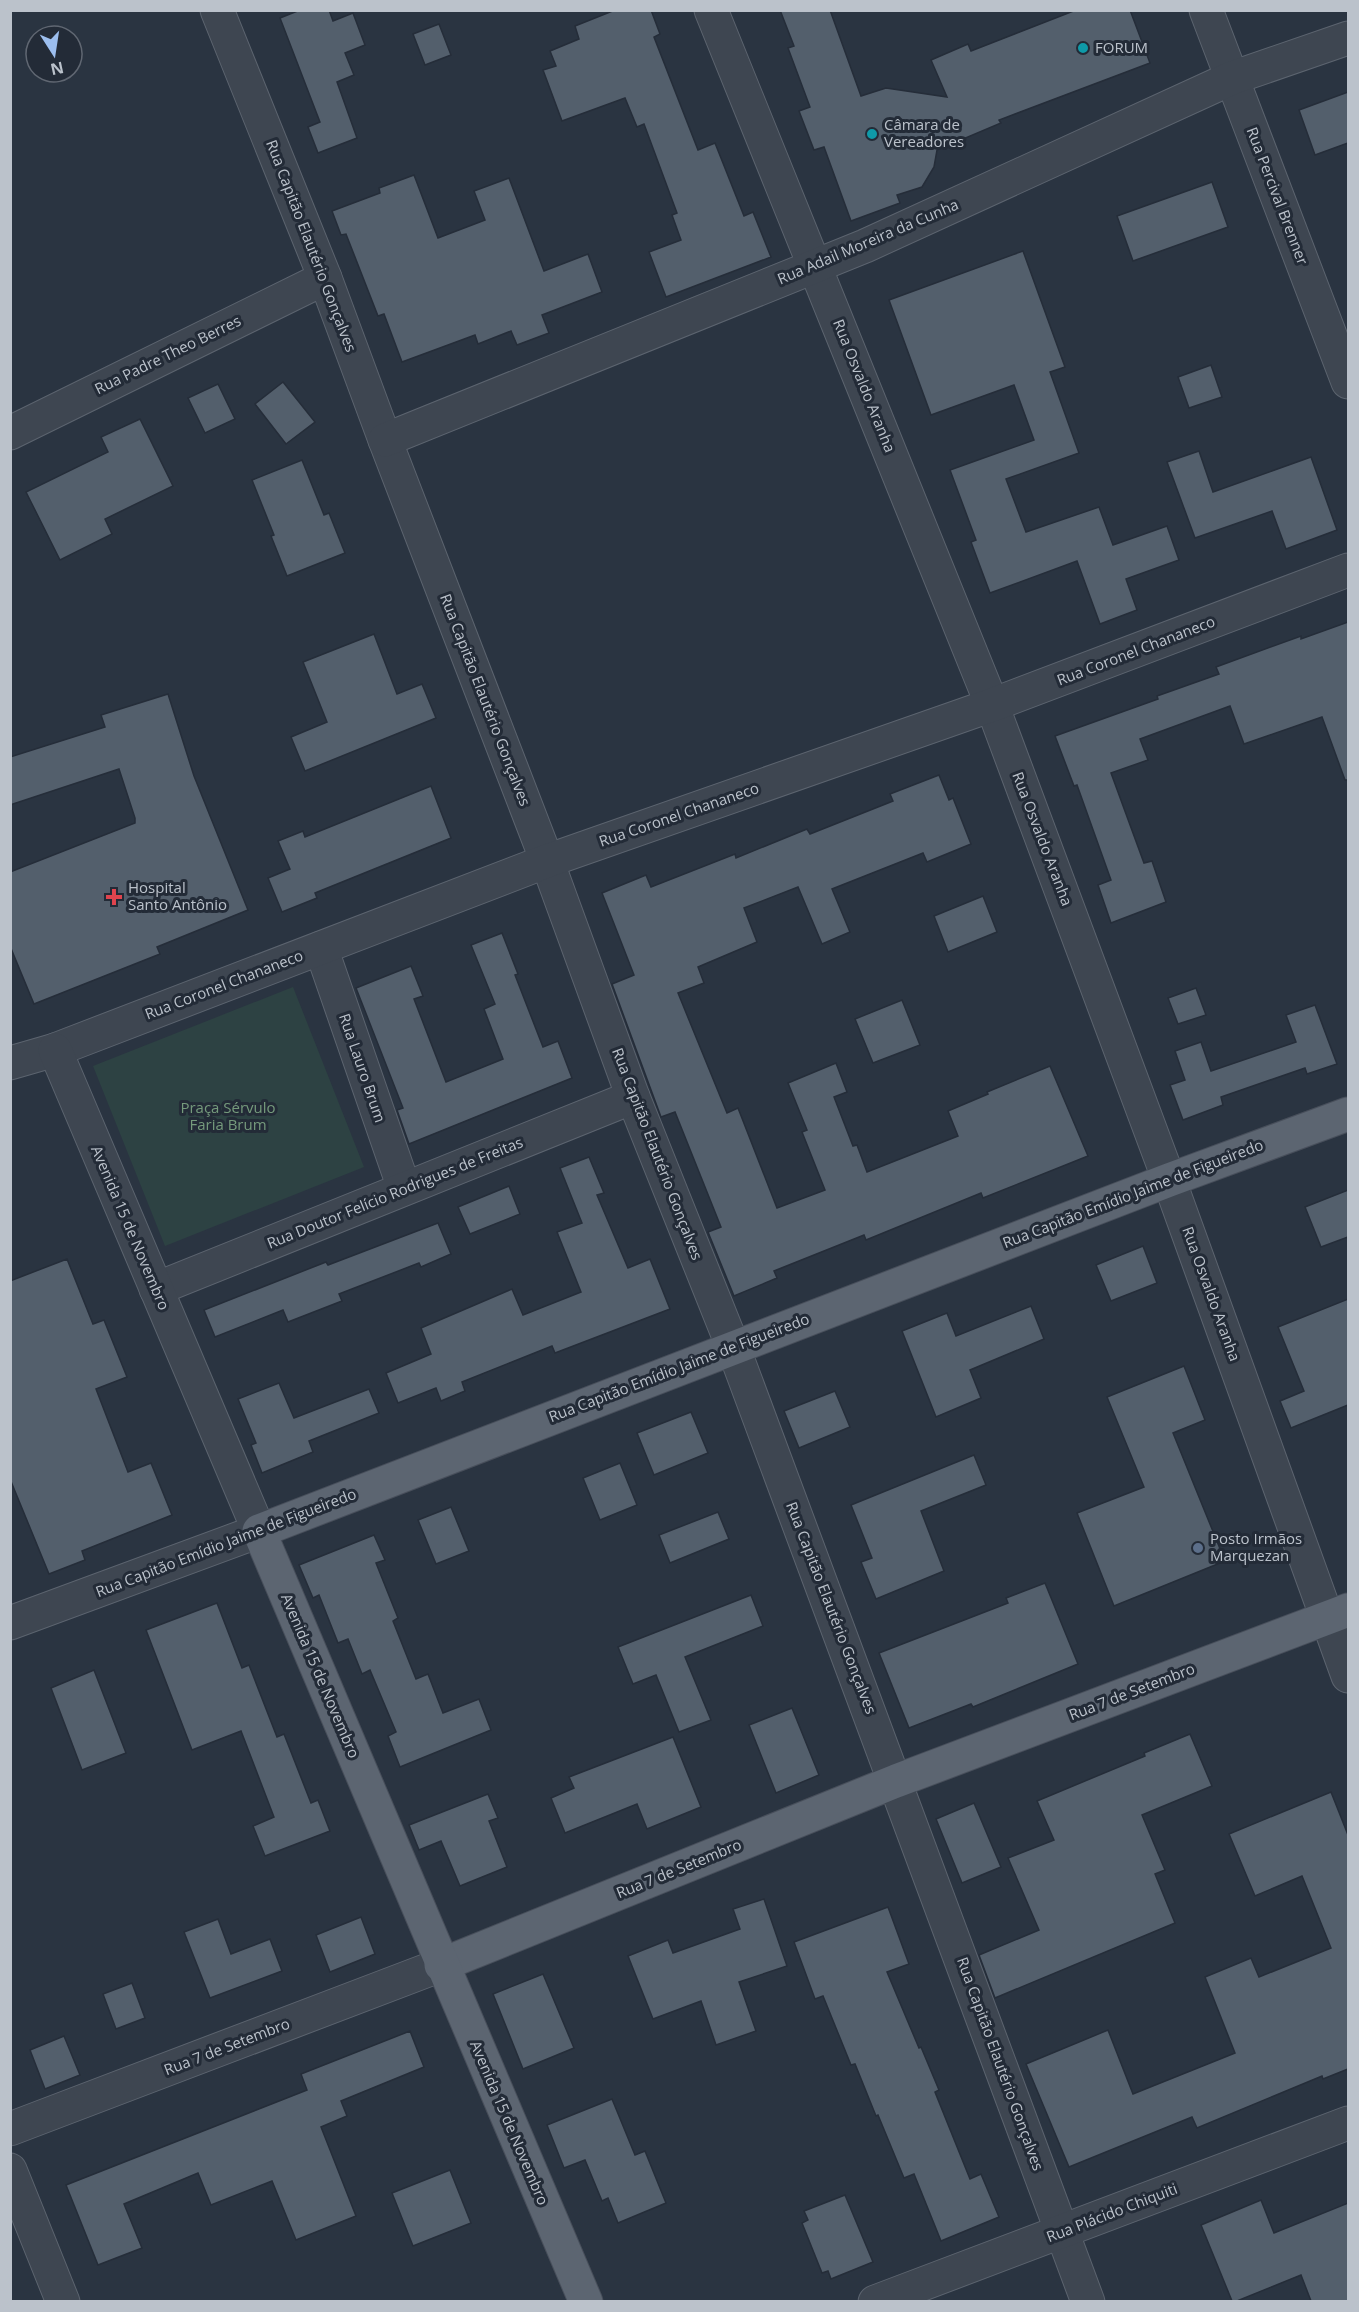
<svg xmlns="http://www.w3.org/2000/svg" width="1359" height="2312" font-family="'Open Sans',sans-serif">
<rect width="100%" height="100%" fill="#2a3441"/>
<polygon fill="#2d4243" points="293,987 364,1167 165,1246 93,1066"/>
<g fill="#535f6c" stroke="#252d39" stroke-width="1.5">
<polygon points="300,10 329,10 333,21 353,13 365,45 345,53 354,75 337,82 357,138 318,153 308,127 320,122 280,18"/>
<polygon points="615,10 651,10 660,34 654,37 698,150 715,143 744,216 753,212 771,257 666,297 649,252 681,240 672,215 677,213 644,124 637,127 625,98 562,121 543,70 556,66 550,51 579,39 575,26"/>
<polygon points="780,10 830,10 861,96 886,88 947,97 931,60 968,44 971,51 1076,10 1130,10 1150,63 999,120 1001,123 937,150 934,167 922,187 897,195 900,203 851,221 824,147 814,150 799,111 810,107 788,48 794,46"/>
<polygon points="439,24 451,55 425,65 413,34"/>
<polygon points="1348,92 1348,143 1315,155 1299,110"/>
<polygon points="414,175 438,238 485,220 474,191 509,178 544,271 588,254 602,292 542,315 549,333 517,345 511,331 478,344 475,335 402,362 384,314 378,316 346,234 341,235 332,211 380,193 379,188"/>
<polygon points="1212,182 1228,227 1133,261 1117,216"/>
<polygon points="1023,251 1065,367 1050,372 1079,453 1006,479 1026,532 1099,507 1113,545 1167,526 1179,560 1126,579 1137,610 1100,624 1077,561 990,593 971,542 976,540 950,470 1034,440 1014,385 931,415 889,300"/>
<polygon points="1211,365 1222,397 1189,408 1178,377"/>
<polygon points="283,382 315,422 286,444 255,404"/>
<polygon points="218,384 235,419 205,433 188,398"/>
<polygon points="140,419 173,486 105,519 112,534 60,560 26,492 108,452 101,437"/>
<polygon points="1199,451 1213,492 1311,457 1337,530 1286,549 1272,511 1195,538 1167,462"/>
<polygon points="302,460 324,515 329,513 345,553 287,576 271,536 274,535 252,480"/>
<polygon points="1348,622 1348,780 1345,780 1322,717 1244,744 1230,706 1140,739 1148,760 1111,773 1144,863 1152,861 1166,902 1111,923 1098,885 1111,880 1077,785 1074,786 1055,736 1158,699 1157,696 1219,674 1216,667 1301,636 1301,639"/>
<polygon points="374,634 397,694 422,684 436,718 305,771 291,737 327,722 303,662"/>
<polygon points="168,694 194,776 248,910 157,947 160,954 34,1004 10,946 10,872 135,823 135,818 119,769 10,805 10,757 105,727 101,715"/>
<polygon points="939,775 949,800 953,798 971,844 927,862 923,853 832,889 850,932 822,944 798,887 744,908 757,942 698,967 704,983 678,993 727,1113 738,1108 777,1208 825,1190 802,1132 807,1130 788,1083 836,1063 847,1092 834,1097 853,1146 857,1145 867,1172 958,1136 948,1111 988,1094 987,1092 1050,1066 1088,1156 983,1198 981,1193 866,1240 864,1235 774,1271 777,1278 734,1296 708,1232 721,1227 675,1112 661,1117 612,984 634,975 602,893 646,875 651,887 735,854 736,858 807,829 810,834 893,801 890,794"/>
<polygon points="431,786 451,838 315,893 317,898 282,912 268,878 290,869 278,841 303,831 305,837"/>
<polygon points="983,896 997,932 948,952 934,916"/>
<polygon points="502,933 518,974 515,975 543,1047 558,1041 572,1078 409,1144 397,1110 403,1108 356,988 411,966 423,996 414,999 446,1082 503,1059 484,1009 495,1004 471,945"/>
<polygon points="1196,988 1206,1015 1178,1024 1168,998"/>
<polygon points="902,1000 920,1045 873,1063 855,1019"/>
<polygon points="1315,1005 1337,1064 1307,1074 1305,1068 1221,1097 1223,1105 1183,1120 1170,1085 1185,1080 1175,1051 1201,1042 1211,1071 1296,1042 1286,1015"/>
<polygon points="589,1157 604,1193 597,1195 628,1268 650,1259 670,1309 555,1353 552,1346 462,1382 465,1391 441,1401 436,1388 398,1403 386,1373 431,1354 421,1328 512,1289 523,1315 581,1292 557,1232 582,1223 560,1168"/>
<polygon points="509,1186 520,1214 470,1234 458,1207"/>
<polygon points="1348,1190 1348,1237 1321,1247 1305,1207"/>
<polygon points="438,1223 451,1254 421,1267 419,1263 339,1294 342,1301 288,1322 283,1310 215,1337 204,1310 326,1262 328,1265"/>
<polygon points="1143,1246 1157,1283 1111,1301 1096,1265"/>
<polygon points="67,1259 93,1324 104,1320 127,1377 96,1389 128,1472 151,1463 172,1515 82,1551 85,1560 49,1574 10,1479 10,1281"/>
<polygon points="1348,1299 1348,1405 1291,1428 1280,1401 1304,1391 1278,1327"/>
<polygon points="1031,1306 1044,1339 970,1370 981,1398 936,1417 902,1331 947,1313 956,1336"/>
<polygon points="1184,1366 1205,1420 1173,1433 1225,1561 1114,1606 1077,1513 1144,1487 1107,1397"/>
<polygon points="279,1383 294,1418 369,1389 379,1413 309,1441 313,1452 262,1473 251,1445 256,1443 238,1399"/>
<polygon points="835,1391 850,1427 799,1448 784,1411"/>
<polygon points="691,1412 708,1453 654,1475 637,1433"/>
<polygon points="974,1455 986,1485 921,1511 944,1571 876,1599 861,1562 872,1558 851,1505"/>
<polygon points="620,1463 637,1505 600,1520 583,1478"/>
<polygon points="451,1507 469,1551 436,1564 418,1520"/>
<polygon points="718,1512 729,1539 670,1563 659,1535"/>
<polygon points="374,1535 385,1560 376,1563 398,1618 393,1621 416,1679 428,1674 443,1713 479,1699 491,1730 400,1767 388,1736 396,1732 370,1670 362,1674 348,1639 338,1643 319,1595 313,1598 299,1565"/>
<polygon points="1045,1583 1078,1664 973,1707 971,1704 909,1728 879,1653 1008,1603 1006,1598"/>
<polygon points="751,1595 763,1626 685,1657 711,1720 679,1732 656,1675 633,1684 618,1647"/>
<polygon points="217,1603 242,1668 249,1665 277,1737 284,1734 311,1803 318,1800 330,1831 265,1856 253,1826 274,1817 241,1731 192,1750 146,1630"/>
<polygon points="94,1670 126,1753 82,1770 51,1688"/>
<polygon points="792,1708 819,1775 776,1793 749,1725"/>
<polygon points="1190,1734 1212,1786 1142,1815 1165,1870 1155,1874 1175,1923 995,1998 979,1955 1039,1930 1008,1858 1054,1840 1037,1801 1145,1756 1144,1753"/>
<polygon points="673,1737 701,1807 647,1829 637,1804 565,1833 551,1798 574,1788 569,1777"/>
<polygon points="1331,1792 1348,1835 1348,2069 1323,2079 1322,2076 1197,2128 1192,2117 1069,2167 1026,2064 1108,2030 1133,2094 1235,2053 1205,1977 1251,1958 1259,1977 1331,1948 1302,1876 1255,1896 1229,1834"/>
<polygon points="488,1794 498,1818 489,1821 507,1867 460,1886 441,1841 419,1850 409,1825"/>
<polygon points="974,1803 1001,1867 962,1883 936,1819"/>
<polygon points="764,1899 787,1966 739,1982 756,2031 716,2045 701,2001 653,2019 628,1956 668,1940 673,1953 740,1929 733,1909"/>
<polygon points="888,1907 909,1964 887,1972 919,2048 921,2047 939,2090 935,2092 970,2179 981,2174 999,2217 941,2241 914,2174 904,2178 878,2115 876,2116 855,2064 851,2065 823,1996 815,1999 794,1942"/>
<polygon points="361,1917 375,1954 330,1972 316,1935"/>
<polygon points="218,1919 231,1954 270,1939 282,1971 210,1998 184,1932"/>
<polygon points="543,1974 574,2048 523,2069 493,1994"/>
<polygon points="132,1983 145,2018 116,2029 103,1994"/>
<polygon points="410,2031 424,2067 341,2101 347,2116 321,2127 356,2216 296,2240 272,2181 211,2205 198,2173 124,2204 142,2248 98,2265 66,2185 307,2090 301,2074"/>
<polygon points="64,2036 80,2075 45,2089 30,2050"/>
<polygon points="612,2099 635,2155 645,2151 666,2203 618,2223 608,2198 602,2201 585,2160 564,2168 547,2125"/>
<polygon points="450,2170 471,2223 413,2246 392,2193"/>
<polygon points="845,2195 873,2262 831,2279 828,2271 822,2273 802,2223 808,2220 804,2211"/>
<polygon points="1261,2200 1274,2233 1348,2203 1348,2301 1311,2301 1301,2275 1237,2301 1232,2301 1201,2225"/>
</g>
<g fill="none" stroke-linecap="round" stroke-linejoin="round">
<g stroke="#5c646f" stroke-width="35">
<g id="minor">
<polyline points="217,10 325,278 385,440 547,861 633,1097 733,1347 1088,2302"/>
<polyline points="711,10 992,705 1169,1180 1348,1676"/>
<polyline points="1206,10 1348,382"/>
<polyline points="10,433 325,278"/>
<polyline points="385,440 865,246 1232,78 1348,38"/>
<polyline points="321,948 404,1188"/>
<polyline points="10,1063 55,1050 547,861 992,705 1348,570"/>
<polyline points="156,1289 633,1097"/>
<polyline points="10,1623 259,1531 55,1050"/>
<polyline points="10,2129 441,1965"/>
<polyline points="10,2170 63,2302"/>
<polyline points="875,2302 1348,2123"/>
</g>
</g>
<g stroke="#484f5b" stroke-width="35">
<g id="major">
<polyline points="441,1965 896,1781 1348,1610"/>
<polyline points="586,2302 259,1531 1169,1180 1348,1114"/>
</g>
</g>
<use href="#minor" stroke="#3e4651" stroke-width="33"/>
<use href="#major" stroke="#5c6571" stroke-width="33"/>
</g>
<g fill="#0f9aa8" stroke="#232b37" stroke-width="2">
<circle cx="1083" cy="48" r="6"/>
<circle cx="872" cy="134" r="6"/>
</g>
<path fill="#e0444e" stroke="#232b37" stroke-width="2" d="M111 888h6v6h6v6h-6v6h-6v-6h-6v-6h6z"/>
<circle fill="#5c6f8a" stroke="#232b37" stroke-width="2" cx="1198" cy="1548" r="6"/>
<g text-anchor="middle" stroke-width="6" stroke-linejoin="round" paint-order="stroke">
<g font-size="15" fill="#bbc2cb" stroke="#232b37" text-anchor="start">
<text x="1095" y="53">FORUM</text>
<text x="884" y="130">Câmara de<tspan x="884" dy="17">Vereadores</tspan></text>
<text x="128" y="893">Hospital<tspan x="128" dy="17">Santo Antônio</tspan></text>
<text x="1210" y="1544">Posto Irmãos<tspan x="1210" dy="17">Marquezan</tspan></text>
</g>
<g font-size="15" fill="#bbc2cb" stroke="#232b37">
<text transform="translate(1277 196) rotate(69)" y="5">Rua Percival Brenner</text>
<text transform="translate(868 242) rotate(-23)" y="5">Rua Adail Moreira da Cunha</text>
<text transform="translate(311 246) rotate(69)" y="5">Rua Capitão Elautério Gonçalves</text>
<text transform="translate(168 355) rotate(-26)" y="5">Rua Padre Theo Berres</text>
<text transform="translate(864 386) rotate(68)" y="5">Rua Osvaldo Aranha</text>
<text transform="translate(1136 651) rotate(-21)" y="5">Rua Coronel Chananeco</text>
<text transform="translate(485 700) rotate(69)" y="5">Rua Capitão Elautério Gonçalves</text>
<text transform="translate(679 815) rotate(-19)" y="5">Rua Coronel Chananeco</text>
<text transform="translate(1042 839) rotate(69)" y="5">Rua Osvaldo Aranha</text>
<text transform="translate(224 985) rotate(-21)" y="5">Rua Coronel Chananeco</text>
<text transform="translate(362 1068) rotate(71)" y="5">Rua Lauro Brum</text>
<text transform="translate(657 1154) rotate(69)" y="5">Rua Capitão Elautério Gonçalves</text>
<text transform="translate(395 1193) rotate(-22)" y="5">Rua Doutor Felício Rodrigues de Freitas</text>
<text transform="translate(1133 1194) rotate(-21)" y="5">Rua Capitão Emídio Jaime de Figueiredo</text>
<text transform="translate(130 1228) rotate(67)" y="5">Avenida 15 de Novembro</text>
<text transform="translate(1211 1294) rotate(70)" y="5">Rua Osvaldo Aranha</text>
<text transform="translate(679 1368) rotate(-21)" y="5">Rua Capitão Emídio Jaime de Figueiredo</text>
<text transform="translate(226 1543) rotate(-21)" y="5">Rua Capitão Emídio Jaime de Figueiredo</text>
<text transform="translate(831 1608) rotate(69)" y="5">Rua Capitão Elautério Gonçalves</text>
<text transform="translate(320 1676) rotate(67)" y="5">Avenida 15 de Novembro</text>
<text transform="translate(1132 1692) rotate(-21)" y="5">Rua 7 de Setembro</text>
<text transform="translate(679 1869) rotate(-22)" y="5">Rua 7 de Setembro</text>
<text transform="translate(227 2047) rotate(-21)" y="5">Rua 7 de Setembro</text>
<text transform="translate(1000 2064) rotate(70)" y="5">Rua Capitão Elautério Gonçalves</text>
<text transform="translate(509 2123) rotate(67)" y="5">Avenida 15 de Novembro</text>
<text transform="translate(1112 2213) rotate(-21)" y="5">Rua Plácido Chiquiti</text>
</g>
<g font-size="15" fill="#759a7c" stroke="#232b37">
<text x="228" y="1113">Praça Sérvulo<tspan x="228" dy="17">Faria Brum</tspan></text>
</g>
</g>
<rect width="1359" height="2312" fill="none" stroke="#bbc2cb" stroke-width="24"/>
<g transform="translate(54 54) rotate(168)"><circle r="28" fill="#232b37" stroke="#606772" stroke-width="1.5"/>
<path d="M0-4.5L10 22L0 15L-10 22Z" fill="#9cbeef"/>
<text y="-9" font-size="16" font-weight="bold" text-anchor="middle" fill="#bbc2cb">N</text>
</g>
</svg>
